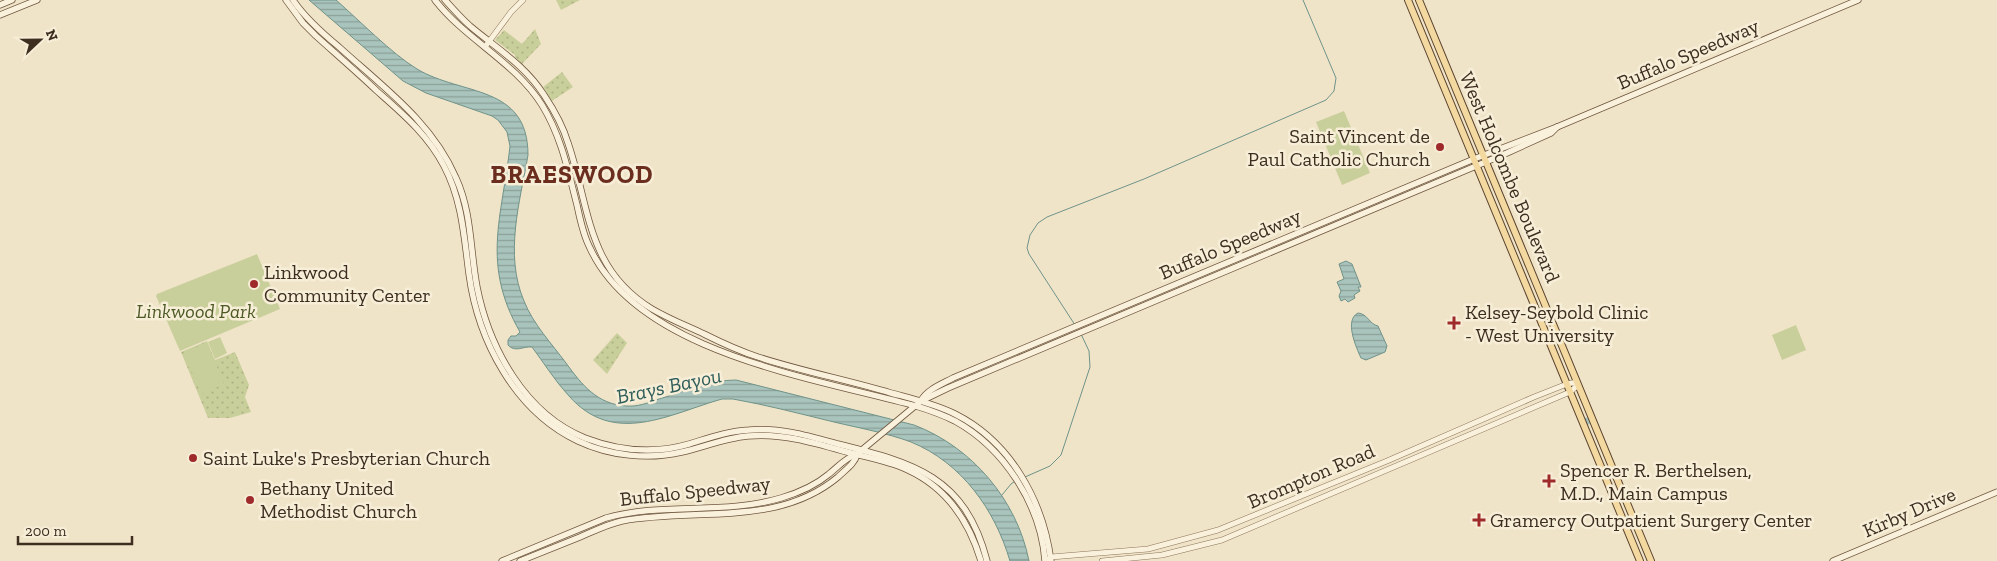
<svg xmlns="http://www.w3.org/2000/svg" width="1997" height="561" font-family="'Zilla Slab',serif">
<defs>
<pattern id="grass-dots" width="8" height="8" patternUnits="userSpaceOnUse" patternTransform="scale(1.25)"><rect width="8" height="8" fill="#c9cf9b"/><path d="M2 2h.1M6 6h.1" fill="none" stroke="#aeb285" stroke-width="1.8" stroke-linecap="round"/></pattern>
<pattern id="water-rules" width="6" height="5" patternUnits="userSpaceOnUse" patternTransform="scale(1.25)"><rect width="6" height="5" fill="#a9c4bc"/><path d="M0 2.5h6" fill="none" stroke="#8ba098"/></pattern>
</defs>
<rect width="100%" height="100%" fill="#f0e4c8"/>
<g fill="url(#grass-dots)">
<polygon points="556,0 580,0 561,10"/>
<polygon points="535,29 541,44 522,64 515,57 515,55 495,40 504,30 522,44"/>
<polygon points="562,72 573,87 552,101 543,87"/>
<polygon points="617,333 627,343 607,374 593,360"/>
<polygon points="207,341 215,360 235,352 249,385 245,397 251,412 230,418 208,418 181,352"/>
</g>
<g fill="#c9cf9b">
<polygon points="1344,111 1370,173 1342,185 1316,122"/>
<polygon points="257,254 280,309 180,351 156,296 157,294"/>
<polygon points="1796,325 1806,350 1782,360 1772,335"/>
<polygon points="220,337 227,353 215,359 208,342"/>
<polygon points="207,343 224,384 201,394 184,353"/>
</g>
<g fill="url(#water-rules)" stroke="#6f938a">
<path d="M309 0H336C360 21 391 53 417 69 462 96 528 84 528 155 520 202 504 254 524 301 533 324 552 344 566 363 582 385 597 404 626 406 637 407 648 403 659 399 684 392 710 380 736 380L914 425C972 447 1017 500 1029 561H1010C995 510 962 463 911 442 887 433 859 428 834 422 801 414 767 405 733 399H722C669 414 614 447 569 396 555 381 544 363 532 347 523 346 515 353 508 345V340L511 336H516L520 332C481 264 502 218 510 146L507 132 498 120 492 116 426 93 403 81Z"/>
<polygon points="1346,261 1352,264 1361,287 1358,287 1360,291 1354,295 1355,298 1348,302 1345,299 1341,301 1339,296 1341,291 1337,282 1344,279 1339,264"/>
<path d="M1358 313C1368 314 1369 324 1378 326L1387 346 1385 352 1366 360 1361 358C1356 347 1344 320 1358 313Z"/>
</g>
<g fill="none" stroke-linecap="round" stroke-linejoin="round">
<g stroke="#6f938a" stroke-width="1">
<polyline points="1075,325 1029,254 1027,248 1030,235 1038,223 1047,217 1144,179 1326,100 1334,91 1336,78 1303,0"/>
<polyline points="1025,477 1050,466 1061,455 1090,367 1089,351 1081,334"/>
<polyline points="1002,495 1011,484 1014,482"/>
</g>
<polyline stroke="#a9c4bc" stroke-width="7" points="1587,421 1588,421"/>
<g stroke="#8d765c" stroke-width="6">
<g id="tertiary">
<polyline points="485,47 511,12 523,0"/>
<polyline points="1046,561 1051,557 1148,549 1218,530 1387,461 1534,397 1567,384 1577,382"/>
<polyline points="1102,561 1162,555 1222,540 1570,392 1578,385"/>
</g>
</g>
<g stroke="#6f573f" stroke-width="7">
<g id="secondary">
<path d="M286 0 303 23 316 36C336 54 357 72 377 91 403 114 428 135 444 166 462 200 464 236 469 274 478 341 515 411 578 441 610 456 648 460 682 452 704 447 725 438 748 436 780 433 812 442 843 451 864 457 887 460 908 470 947 488 969 521 981 561"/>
<path d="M293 0C305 18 322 33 339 47 383 87 432 122 456 178 472 213 470 250 477 287 489 348 525 414 585 438 619 451 655 454 689 444 709 438 728 431 749 430 779 427 809 436 838 444 914 463 965 476 987 561"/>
<path d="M435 0C466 40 515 62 542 105 561 136 568 170 577 205 580 219 583 235 590 248 638 353 815 378 916 406 929 410 943 415 955 421 1004 448 1041 505 1045 561"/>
<path d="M445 0C453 9 461 18 470 26 496 48 525 65 544 95 554 110 563 126 568 143 590 207 586 269 652 309 669 319 687 326 704 334 722 343 739 351 758 357 801 371 847 380 891 393 913 399 935 404 955 414 1011 442 1043 501 1051 561"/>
<polyline points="0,5 12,0"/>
<polyline points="0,15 37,0"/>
<path d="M921 401C926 390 942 384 953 378L1474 159 1557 127 1858 0"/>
<path d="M502 561 606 518C663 502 724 515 781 498 798 493 816 485 829 474 839 466 845 458 857 454L921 401 948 388 1507 153 1551 133 1557 127"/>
<path d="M520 561C540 553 560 545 580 537 594 531 608 524 622 521 694 507 777 528 838 477 845 470 855 464 857 454"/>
<polyline points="1833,561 1997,492"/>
</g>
</g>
<g stroke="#5b4430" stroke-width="8">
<g id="primary">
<polyline points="1408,0 1640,561"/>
<polyline points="1419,0 1651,561"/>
</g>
</g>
<use href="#tertiary" stroke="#faf1dc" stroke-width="5"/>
<use href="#secondary" stroke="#faf1dc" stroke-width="5.5"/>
<use href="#primary" stroke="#f3d9a0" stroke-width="6"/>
</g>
<g fill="#9e2a2b" stroke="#f7eed8" stroke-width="2">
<circle cx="1440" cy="147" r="5"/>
<circle cx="254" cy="284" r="5"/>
<path d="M1451.5 315.5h5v5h5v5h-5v5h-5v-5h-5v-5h5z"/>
<circle cx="193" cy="458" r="5"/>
<path d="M1546.5 473.5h5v5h5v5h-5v5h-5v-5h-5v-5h5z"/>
<circle cx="250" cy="500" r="5"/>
<path d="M1476.5 512.5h5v5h5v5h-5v5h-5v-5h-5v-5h5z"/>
</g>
<g text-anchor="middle" stroke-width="5" stroke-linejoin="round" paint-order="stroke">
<g font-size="20" fill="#3d2e20" stroke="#f7eed8">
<text transform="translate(1688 54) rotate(-23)" y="7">Buffalo Speedway</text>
<text transform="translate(1510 177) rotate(67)" y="7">West Holcombe Boulevard</text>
<text transform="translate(1230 244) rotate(-23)" y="7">Buffalo Speedway</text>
<text transform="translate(1311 476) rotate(-23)" y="7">Brompton Road</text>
<text transform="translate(695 491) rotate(-6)" y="7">Buffalo Speedway</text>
<text transform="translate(1909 512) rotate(-23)" y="7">Kirby Drive</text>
</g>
<g font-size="20" fill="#3d2e20" stroke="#f7eed8" text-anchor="start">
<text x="1430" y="143" text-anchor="end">Saint Vincent de<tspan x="1430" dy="23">Paul Catholic Church</tspan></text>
<text x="264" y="279">Linkwood<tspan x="264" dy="23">Community Center</tspan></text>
<text x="1465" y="319">Kelsey-Seybold Clinic<tspan x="1465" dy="23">- West University</tspan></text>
<text x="203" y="465">Saint Luke's Presbyterian Church</text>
<text x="1560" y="477">Spencer R. Berthelsen,<tspan x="1560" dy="23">M.D., Main Campus</tspan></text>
<text x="260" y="495">Bethany United<tspan x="260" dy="23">Methodist Church</tspan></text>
<text x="1490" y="527">Gramercy Outpatient Surgery Center</text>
</g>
<g font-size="20" font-style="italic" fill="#4d5a26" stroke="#f7eed8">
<text x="196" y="318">Linkwood Park</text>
</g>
<g font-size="21" font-style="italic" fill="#2f5d5a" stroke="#f7eed8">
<text transform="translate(669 386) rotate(-12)" y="7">Brays Bayou</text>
</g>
<g font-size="25" font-weight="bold" letter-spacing="1" fill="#6b2e1e" stroke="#f7eed8">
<text x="572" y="183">BRAESWOOD</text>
</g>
</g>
<g transform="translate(40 40) rotate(68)" stroke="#f7eed8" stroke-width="4" paint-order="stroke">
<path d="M0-4L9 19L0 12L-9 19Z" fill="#3d2e20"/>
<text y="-8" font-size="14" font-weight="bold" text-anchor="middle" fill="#3d2e20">N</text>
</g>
<path d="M18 536v8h114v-8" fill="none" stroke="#3d2e20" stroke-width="2.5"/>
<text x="25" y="536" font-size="15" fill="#3d2e20" stroke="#f7eed8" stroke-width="4" paint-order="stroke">200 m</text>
</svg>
